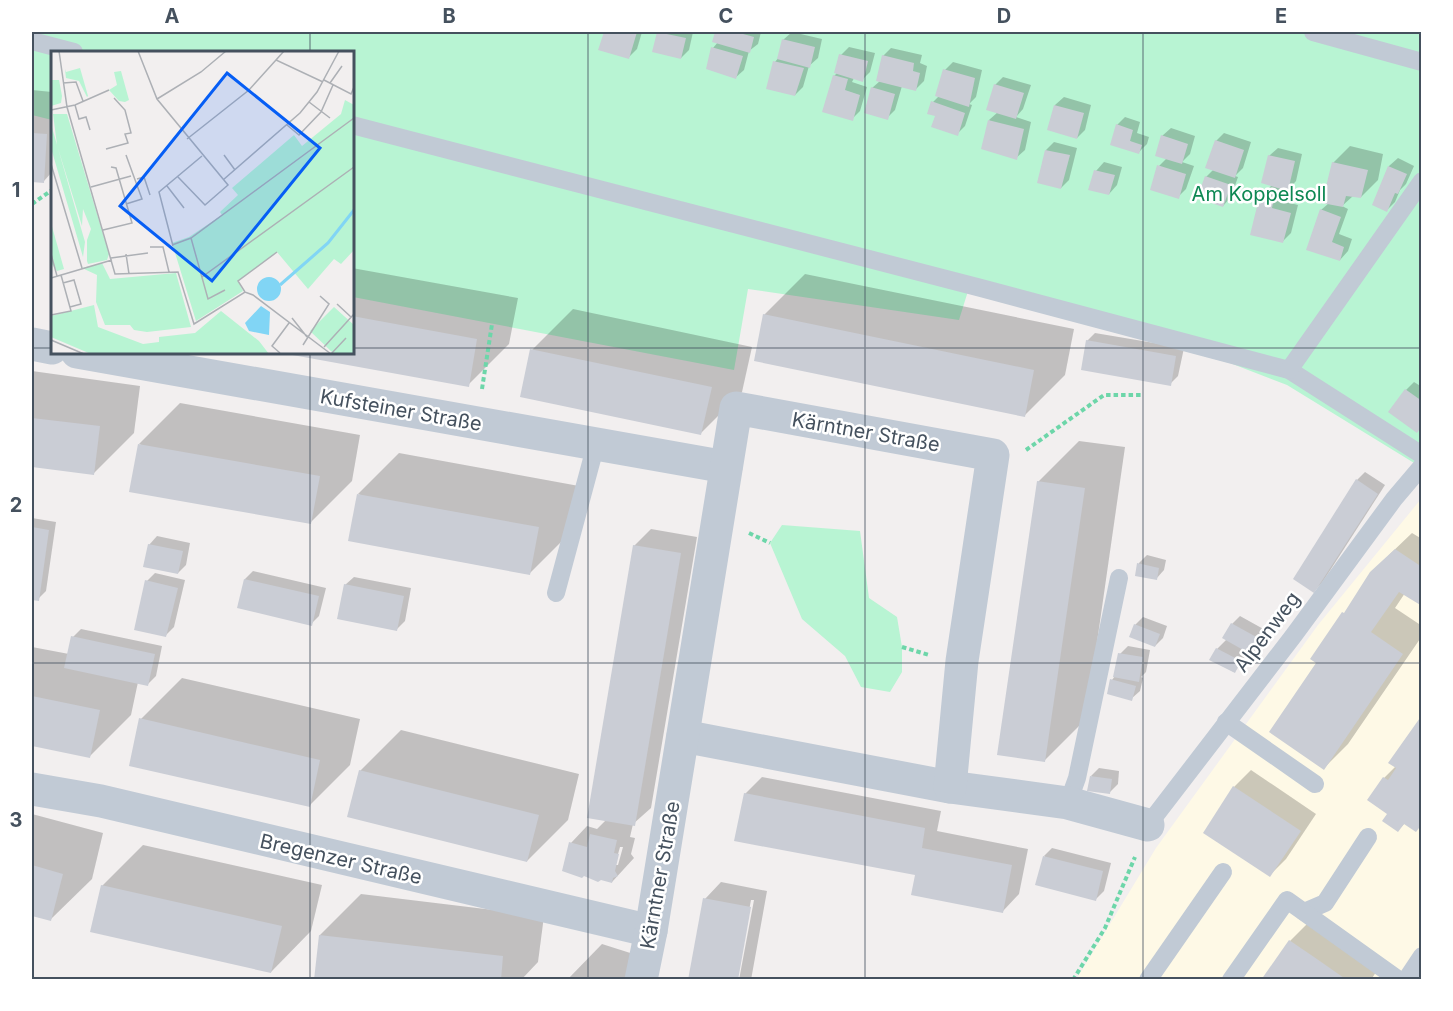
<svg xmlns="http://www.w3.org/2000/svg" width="1453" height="1011" font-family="Inter,sans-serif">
<rect width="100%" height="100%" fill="#f2efef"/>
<polygon fill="#fef9e6" points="1421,499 1421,979 1076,980 1156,848 1318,625"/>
<g fill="#b8f4d3">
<polygon points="32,32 1421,32 1421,462 1419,466 1287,385 1230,363 353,129 352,52 52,53 32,47"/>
<polygon points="32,49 52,54 52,120 32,115"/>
<polygon points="352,132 968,291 959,320 748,289 734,370 353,297"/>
<polygon points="782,525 860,531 869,598 897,617 902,647 902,672 890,692 861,687 845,656 802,619 770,543"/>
</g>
<g fill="#0003" fill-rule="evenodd">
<polygon points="605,32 642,32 637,49 629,57 600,49"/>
<polygon points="658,32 693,32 689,50 681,58 653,51"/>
<polygon points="717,32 761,32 758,44 749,51 744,70 735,78 713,48 718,42 714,41"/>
<polygon points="792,32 822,39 818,58 809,66 803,87 795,95 775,62 779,57 783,40"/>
<polygon points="849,47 875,53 870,72 862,80 854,78 852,82 867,87 860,111 852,119 834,76 837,73 841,55"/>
<polygon points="891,48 922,55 920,63 927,66 924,81 916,89 902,86 895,110 887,118 872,88 880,81 883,56"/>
<polygon points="953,62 982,70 976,97 969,104 972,105 965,126 957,134 937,115 933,102 939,96 945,70"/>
<polygon points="1003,77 1031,85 1023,109 1016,117 1031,122 1025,150 1016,158 989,120 998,112 995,85"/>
<polygon points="32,90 52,92 52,172 44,181 32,181"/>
<polygon points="1064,97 1091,105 1085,130 1077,138 1048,129 1055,105"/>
<polygon points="1125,117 1140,122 1137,133 1149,137 1147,144 1139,152 1117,125"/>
<polygon points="1171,128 1195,136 1190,154 1182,162 1194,166 1186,189 1178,197 1159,166 1167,158 1162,136"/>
<polygon points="1224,133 1251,142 1243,168 1235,176 1238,177 1231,197 1223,206 1206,177 1214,169 1216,141"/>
<polygon points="1054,142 1077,148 1069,180 1061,188 1046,150"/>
<polygon points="1350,146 1383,154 1378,180 1361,197 1353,196 1342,206 1348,209 1339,234 1352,239 1348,251 1340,260 1308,249 1321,210 1329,203 1333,163"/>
<polygon points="1278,148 1302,154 1296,181 1288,190 1282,188 1279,200 1298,205 1291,233 1283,241 1262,195 1272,185 1269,156"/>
<polygon points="1398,158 1414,166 1406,184 1400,190 1395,202 1387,210 1374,204 1389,166"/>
<polygon points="1104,162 1122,167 1117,185 1109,194 1096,171"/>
<polygon points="352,268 518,298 509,344 468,385 289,352 352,352"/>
<polygon points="805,274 1074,329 1065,375 1024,416 764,315"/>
<polygon points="573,309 752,347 742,392 701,433 532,350"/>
<polygon points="1095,333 1184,348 1178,376 1170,384 1087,341"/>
<polygon points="32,371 140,386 134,433 93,474 32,465"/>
<polygon points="1414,382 1422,387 1422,426 1406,390"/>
<polygon points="180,403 360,435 352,481 311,522 139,444"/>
<polygon points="1079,441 1125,447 1086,719 1045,760 1038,482"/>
<polygon points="399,453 579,486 571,532 530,573 358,494"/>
<polygon points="1365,472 1385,485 1322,583 1314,591 1357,480"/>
<polygon points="32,518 56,522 46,591 38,599 32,598"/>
<path d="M651 529 697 537 651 808 633 824 630 837 635 838 631 854 634 858 612 882 571 843 587 826 597 829 606 820 634 546ZM620 847H623L618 865H615Z"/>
<polygon points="1412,533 1422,539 1422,604 1405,593 1395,608 1422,626 1422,636 1348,744 1324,768 1319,663 1389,555"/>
<polygon points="157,536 190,543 186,565 178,573 149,545"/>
<polygon points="1147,555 1166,560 1164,570 1156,579 1136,574 1139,563"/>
<polygon points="253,571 326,588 319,616 311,624 239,607 245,579"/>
<polygon points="155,573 185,580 174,627 166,635 147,581"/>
<polygon points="354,577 411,588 405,621 397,629 345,585"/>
<polygon points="1240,616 1267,631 1260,645 1252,653 1249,651 1242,663 1234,672 1211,659 1217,649 1227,639 1232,624"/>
<polygon points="1143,617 1167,626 1163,638 1155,646 1135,625"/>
<polygon points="81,629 162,646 156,676 148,684 138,682 131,715 90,756 32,744 32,647 69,654 73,637"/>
<polygon points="1128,646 1150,650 1146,672 1141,677 1143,678 1140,691 1131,699 1112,680 1115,676 1120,654"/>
<polygon points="182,678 360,719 350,765 309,806 141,719"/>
<polygon points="1422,717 1405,823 1398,830 1390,813 1369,799 1384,778 1396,766"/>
<polygon points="401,730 579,774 568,820 527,861 360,771"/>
<polygon points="1099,768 1119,771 1118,784 1110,792 1091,776"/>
<polygon points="1251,770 1316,814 1286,859 1270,875 1205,833 1234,787"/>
<polygon points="762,777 941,811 937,831 1028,849 1019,894 1003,911 917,874 745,794"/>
<polygon points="32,814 103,833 92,879 51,919 32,914"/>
<polygon points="143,845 322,885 311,931 271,972 102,886"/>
<polygon points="1052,848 1111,863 1104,891 1096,899 1044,856"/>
<polygon points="721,882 767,891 751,980 739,980 754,900 751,900 736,980 705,899"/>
<polygon points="361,894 544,916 538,962 521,980 316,980 320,935"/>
<polygon points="1307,924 1376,972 1371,980 1263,980 1290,941"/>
<polygon points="602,944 646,958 639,980 567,980"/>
</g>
<g fill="#cacdd5">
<polygon points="604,32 637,32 629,59 598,50"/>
<polygon points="657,32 686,38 681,59 652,52"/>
<polygon points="715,32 736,32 754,37 750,53 712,42"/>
<polygon points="782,39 815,47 810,68 777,59"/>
<polygon points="711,47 743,56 736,79 706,69"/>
<polygon points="839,54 868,61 863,82 834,73"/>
<polygon points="882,55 914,63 913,71 920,73 916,91 876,81"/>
<polygon points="773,61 804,68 795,96 766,89"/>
<polygon points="943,69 975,78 969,107 935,96"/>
<polygon points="833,75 848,79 845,90 860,95 853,121 822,112"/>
<polygon points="994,84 1024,93 1016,119 986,110"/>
<polygon points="871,87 895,94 888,120 864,113"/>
<polygon points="931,101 965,113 958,136 931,127 935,116 927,114"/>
<polygon points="1054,105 1084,113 1077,139 1047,130"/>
<polygon points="988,120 1024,129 1017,160 981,149"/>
<polygon points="1116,124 1133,130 1130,141 1142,145 1139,154 1110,145"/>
<polygon points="32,133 47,134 44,183 32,182"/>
<polygon points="1161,135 1188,144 1182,164 1155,156"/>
<polygon points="1215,140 1244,150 1235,178 1205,168"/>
<polygon points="1045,150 1070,155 1061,189 1037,183"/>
<polygon points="1268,155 1295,161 1288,191 1261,183"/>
<polygon points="1332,162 1368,170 1361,198 1346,196 1343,207 1322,203"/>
<polygon points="1157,165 1186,174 1179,199 1150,190"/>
<polygon points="1388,166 1407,174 1398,194 1395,193 1387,212 1372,205"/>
<polygon points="1094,170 1115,175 1109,195 1088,190"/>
<polygon points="1205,176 1231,185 1223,207 1197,198"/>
<polygon points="1260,194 1274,198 1272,208 1291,213 1283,243 1250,235"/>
<polygon points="1320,209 1341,217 1332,242 1344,247 1340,261 1306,250"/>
<polygon points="763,314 1034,370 1025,417 754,361"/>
<polygon points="352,316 477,339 469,387 287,354 352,352"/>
<polygon points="1086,340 1176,356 1171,386 1081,370"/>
<polygon points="530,349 712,387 701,435 520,397"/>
<polygon points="1405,389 1422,401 1422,426 1417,433 1388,412"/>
<polygon points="32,418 100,426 94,475 32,467"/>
<polygon points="138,444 320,476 311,524 129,492"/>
<polygon points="1356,479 1378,494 1314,593 1293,579"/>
<polygon points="1037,481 1085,488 1045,762 997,755"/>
<polygon points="357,494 539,527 530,575 348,541"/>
<polygon points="32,527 49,530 39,601 32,600"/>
<polygon points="148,544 183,551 178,574 143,567"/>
<polygon points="633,545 681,553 635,826 587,818"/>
<polygon points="1395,549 1422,567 1422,606 1399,592 1371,632 1403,654 1324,770 1269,732 1316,663 1310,659 1342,612 1344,613 1370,572"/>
<polygon points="1137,563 1159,568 1157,580 1135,576"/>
<polygon points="244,579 319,596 312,626 237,608"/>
<polygon points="145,580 178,588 166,637 134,630"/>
<polygon points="344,584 404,596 397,631 337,619"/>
<polygon points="1231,623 1260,639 1252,655 1222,638"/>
<polygon points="1134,624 1160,634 1155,647 1129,637"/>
<polygon points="71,636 155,654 148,686 64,668"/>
<polygon points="1216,648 1241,661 1235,673 1209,660"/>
<polygon points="1118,653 1143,657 1139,682 1113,677"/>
<polygon points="1110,679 1136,686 1132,701 1107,694"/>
<polygon points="32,696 100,710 90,758 32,746"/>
<polygon points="1422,715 1422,824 1416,832 1404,824 1398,832 1382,821 1387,814 1367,800 1383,777 1388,780 1396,768 1388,763"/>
<polygon points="139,718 320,760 310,807 129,766"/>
<polygon points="359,770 539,815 527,862 347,817"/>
<polygon points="1090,776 1112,779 1110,794 1087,791"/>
<polygon points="1233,786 1301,831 1270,877 1203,833"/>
<polygon points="744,793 925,828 922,848 1012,865 1003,913 911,895 915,875 734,841"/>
<polygon points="590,834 617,840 614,853 619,854 615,871 618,876 613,878 612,883 601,880 598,882 584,876 582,878 562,871 569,842 587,847"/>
<polygon points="1043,856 1103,871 1096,901 1035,885"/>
<polygon points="32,865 63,874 51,921 32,916"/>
<polygon points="101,885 282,926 271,973 90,932"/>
<polygon points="703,898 751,907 738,980 688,980"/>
<polygon points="319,935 503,956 501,980 314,980"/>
<polygon points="1289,940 1314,957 1347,980 1261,980"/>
</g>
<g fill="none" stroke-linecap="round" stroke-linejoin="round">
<g stroke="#6dd6a9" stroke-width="4" stroke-dasharray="4.5 3" stroke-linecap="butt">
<polyline points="32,204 52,190"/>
<polyline points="482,389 492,324"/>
<polyline points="1026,450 1104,395 1143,395"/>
<polyline points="749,533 770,543"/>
<polyline points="902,647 929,655"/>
<polyline points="1073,980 1105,928 1135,857"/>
</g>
<g stroke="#c1cad5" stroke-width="18">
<polyline points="1313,32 1422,62"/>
<polyline points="32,41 74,52"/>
<polyline points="352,125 981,288 1289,370 1422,455"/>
<polyline points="1289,370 1422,181"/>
<polyline points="556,593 596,444"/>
<polyline points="1226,722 1315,784"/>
<polyline points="1068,803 1077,778 1119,578"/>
<polyline points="1148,825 1294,635 1394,499 1422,466"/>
<polyline points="1304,912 1325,903 1368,837"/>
<polyline points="1148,980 1223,872"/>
<polyline points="1231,980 1287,900 1399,980"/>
<polyline points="1406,980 1422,956"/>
</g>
<g stroke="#c1cad5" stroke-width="33">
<polyline points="32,344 52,348"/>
<polyline points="77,352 726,467"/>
<polyline points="683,736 950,787 1068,803 1148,825"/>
<polyline points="32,789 101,801 651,931"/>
<polyline points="641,980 651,931 736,408 993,455 962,661 950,787"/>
</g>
</g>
<path fill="none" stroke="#45515e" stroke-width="1.5" stroke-opacity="0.55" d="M310 32V52M588 32V980M865 32V980M1143 32V980M32 348H52M352 348H1422M310 352V980M32 663H1422"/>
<g text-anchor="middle" stroke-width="5" stroke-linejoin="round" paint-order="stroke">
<g font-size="20" fill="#0d8853" stroke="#fff">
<text x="1259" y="201">Am Koppelsoll</text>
</g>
<g font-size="20" fill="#45515e" stroke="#fff">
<text transform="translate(401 410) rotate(10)" y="7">Kufsteiner Straße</text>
<text transform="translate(866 432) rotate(10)" y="7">Kärntner Straße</text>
<text transform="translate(1267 632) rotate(-53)" y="7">Alpenweg</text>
<text transform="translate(341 859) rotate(13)" y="7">Bregenzer Straße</text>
<text transform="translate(660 875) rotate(-80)" y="7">Kärntner Straße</text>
</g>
</g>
<g transform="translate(51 51)">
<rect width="303" height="303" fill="#f2efef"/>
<path d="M29 17 37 45 36 46 28 30 15 27 14 18 15 21ZM70 20 78 49 74 51 68 50 58 39 66 34 63 21ZM0 29H8L11 45 10 52 0 55ZM294 49 303 54V199L290 213 283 208 257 238 226 201 187 230 192 240 145 270 121 192 138 186 171 164 169 161 187 144 181 137 243 84 251 95 290 63ZM2 63H16L58 203 56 209 37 213 36 210V189L40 178 32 158 31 175 6 94ZM0 73 34 191 32 206 0 97ZM0 172 13 218 6 220 0 212ZM51 212 59 228 125 222 140 276 96 281 83 279 79 274H54L45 251 46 224 31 217ZM43 254 47 276 92 293 108 291V286L144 282 170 260 208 290 218 303H40L0 286V265ZM283 256 303 274V303H283L259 280Z" fill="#b8f4d3"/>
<path d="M206 238a12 12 0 1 1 24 0a12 12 0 1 1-24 0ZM210 255 219 261 218 284 198 280 194 272Z" fill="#81d5f5"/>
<path fill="none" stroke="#81d5f5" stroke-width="3" d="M229 234 277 192 303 159"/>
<path fill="none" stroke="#adb0b5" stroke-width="1.5" d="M8 0 16 56 64 223 127 221 143 273 194 241 202 244 280 303M87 0 106 48 177 134 154 154 127 126M233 0 225 9 272 31M273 29 300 43 303 36M12 32 25 31 32 50M279 32 291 15M106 48 150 21 175 0M258 51 279 67M24 54 28 68 35 66 39 79M0 59 24 54 58 39M236 74 248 84 270 61 282 34M136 88 198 39 225 9M55 98 77 92 74 83 80 82 74 59 63 47M75 104 91 148 75 153M173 104 184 119M0 113 31 217M86 128 93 126 99 144M172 129 249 62 266 41 288 0M116 135 133 157M40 136 80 125M52 179 81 172 65 117 60 116M140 187 157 248 174 239M121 194 140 187 303 67M122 195 108 141 151 105M99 196H112L118 221M0 203 6 225M75 203 78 223M60 207 97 202M151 226 303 116M0 227 61 209M12 232 23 229 30 253 19 256M194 241 187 230 226 201M286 253 300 266M0 264 20 260 10 224M241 267 256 286M0 289 33 303M252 294 278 253 269 245M273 296 303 263M229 302 221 295 238 272M280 303 295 287"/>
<path fill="#065ef5" fill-opacity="0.15" stroke="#065ef5" stroke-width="3" d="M176 22 269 97 161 230 69 155Z"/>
<rect width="303" height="303" fill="none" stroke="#45515e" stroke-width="3"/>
</g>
<rect width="1453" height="1011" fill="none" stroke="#ffffff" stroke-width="66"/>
<rect x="33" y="33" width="1387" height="945" fill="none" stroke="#45515e" stroke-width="2"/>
<g font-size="20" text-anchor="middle" font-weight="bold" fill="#45515e">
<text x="172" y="23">A</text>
<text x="449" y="23">B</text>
<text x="726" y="23">C</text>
<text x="1004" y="23">D</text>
<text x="1281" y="23">E</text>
<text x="16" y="197">1</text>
<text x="16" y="512">2</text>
<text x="16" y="827">3</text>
</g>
</svg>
